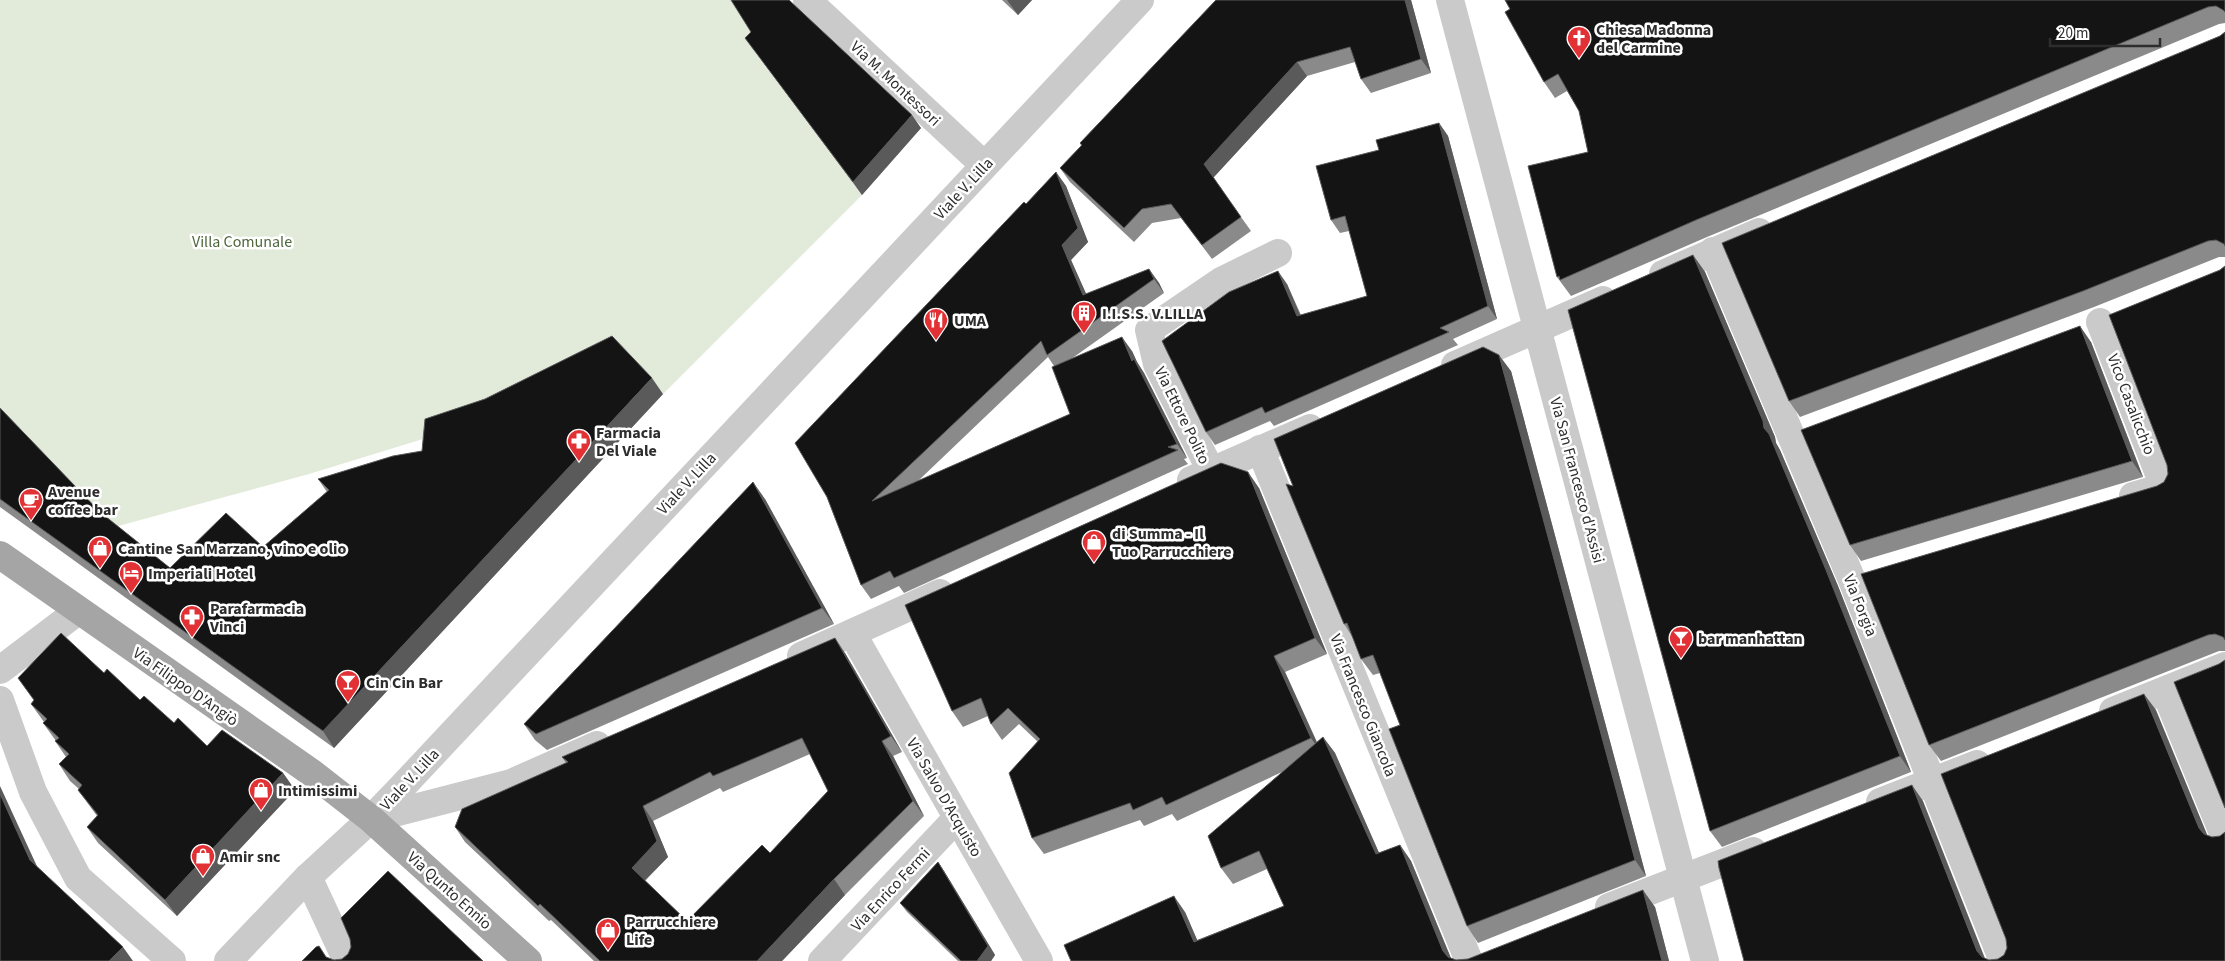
<svg xmlns="http://www.w3.org/2000/svg" width="2225" height="961" font-family="'Source Sans 3',sans-serif">
<rect width="100%" height="100%" fill="#fff"/>
<polygon fill="#e2eada" points="0,0 732,0 761,46 754,51 862,195 663,394 622,351 436,435 309,474 111,528 0,413"/>
<g fill="none" stroke-linecap="round" stroke-linejoin="round">
<g stroke="#cacaca" stroke-width="28">
<polyline points="807,0 984,165"/>
<polyline points="1450,0 1705,961"/>
<polyline points="1713,251 1852,580 2003,961"/>
<polyline points="1663,274 1759,232"/>
<polyline points="2100,322 2164,487 2133,496"/>
<polyline points="1455,365 1603,300"/>
<polyline points="1260,449 1469,961"/>
<polyline points="1211,471 1157,364 1149,330 1221,281 1278,253"/>
<polyline points="1191,480 1310,428"/>
<polyline points="852,633 1039,961"/>
<polyline points="801,656 940,593"/>
<polyline points="0,670 78,611"/>
<polyline points="2165,691 2225,838"/>
<polyline points="0,700 33,792 78,878 172,961"/>
<polyline points="2113,711 2225,666"/>
<polyline points="1880,802 1977,764"/>
<polyline points="371,819 511,783 597,745"/>
<polyline points="308,877 347,961"/>
<polyline points="1609,907 1753,851"/>
<polyline points="228,961 308,877 371,819 400,789 1140,0"/>
<polyline points="822,961 957,818"/>
</g>
<polyline stroke="#a5a5a5" stroke-width="28" points="0,555 312,773 371,819 528,961"/>
</g>
<g fill="#8a8a8a" fill-rule="evenodd">
<polygon points="1002,0 1032,0 1018,15"/>
<polygon points="1216,0 1411,0 1431,73 1371,93 1361,79 1355,62 1307,76 1213,178 1251,231 1212,259 1181,218 1152,223 1134,242 1070,182 1060,168 1081,146 1080,143"/>
<polygon points="2225,0 2225,23 2219,24 1707,237 1571,296 1557,277 1588,152 1579,111 1567,91 1555,98 1544,82 1510,9"/>
<polygon points="2225,32 2225,257 2219,257 2094,307 1800,417 1789,401"/>
<polygon points="745,38 921,128 862,195"/>
<polygon points="1439,123 1448,136 1497,319 1453,339 1458,345 1274,426 1270,421 1215,445 1206,432 1287,284 1301,315 1367,296 1349,231 1340,233 1331,220 1379,150"/>
<path d="M1056 172 1066 186 1088 242 1071 260 1086 294 1149 269 1159 283 1164 293 1071 359 1132 351 1137 362 1144 373 1187 458 1184 459 1188 464 904 593 899 586 871 599 861 585 827 497 1026 204ZM1048 357 1054 366 1070 414 918 481Z"/>
<polygon points="1693,255 1705,272 1775,437 1776,443 1780,450 1838,586 1911,772 1722,847 1710,831"/>
<polygon points="2225,266 2225,651 2219,651 1941,761 1929,745 2157,486 2164,482 2168,474 2220,270"/>
<polygon points="2091,342 2143,477 1861,561 1850,545"/>
<polygon points="1511,371 1646,876 1478,943 1467,926 1400,725 1380,673 1373,675 1361,659 1353,638 1344,624 1293,486"/>
<polygon points="663,394 334,748 0,507 0,408 100,512 170,568 263,547 327,492 318,479 422,451"/>
<polygon points="1259,488 1327,654 1285,672 1317,742 1323,737 1335,753 1379,853 1400,845 1411,861 1451,958 1456,960 1468,959 1655,907 1669,961 1071,961 1185,912 1197,940 1284,906 1267,869 1233,884 1221,868 1282,772 1177,821 1172,814 1144,826 1140,820 1044,854 1032,838 1037,741 1019,724 1002,740 991,724 988,716 963,727 952,711"/>
<polygon points="765,499 834,624 547,750 535,740 524,724"/>
<path d="M845 653 902 752 893 756 924 816 845 895 782 961H594L551 920 549 921 465 842 455 827 566 763 562 757ZM810 754 828 791 770 853 687 921 645 881 668 857 653 821 720 788 723 792Z"/>
<polygon points="104,673 140,700 207,746 283,773 295,790 177,916 98,843 87,827 97,816 78,790 79,789 70,781 59,764 66,757 55,741 56,741 43,723 44,722 31,704"/>
<polygon points="938,862 944,871 995,955 991,961 958,961 907,912 900,903"/>
</g>
<g fill="#5a5a5a">
<polygon points="1007,0 1032,0 1018,15"/>
<polygon points="1405,0 1411,0 1431,73 1421,59"/>
<polygon points="1297,62 1307,76 1213,178 1204,164"/>
<polygon points="912,115 921,128 862,195 853,182"/>
<polygon points="1439,123 1448,136 1497,319 1488,306"/>
<polygon points="1056,172 1066,186 1088,242 1071,260 1093,309 1083,295 1062,245"/>
<polygon points="1693,255 1705,272 1775,437 1776,443 1780,450 1838,586 1911,772 1900,756"/>
<polygon points="1149,269 1159,283 1164,293 1154,279"/>
<polygon points="1278,271 1287,284 1306,329 1297,316"/>
<polygon points="2080,326 2091,342 2143,477 2132,461"/>
<polygon points="1122,337 1132,351 1137,362 1144,373 1187,458 1177,444 1132,361"/>
<polygon points="1499,355 1511,371 1646,876 1635,860"/>
<polygon points="652,378 663,394 334,748 323,731"/>
<polygon points="1248,472 1259,488 1327,654 1315,638"/>
<polygon points="753,482 765,499 834,624 822,608"/>
<polygon points="835,638 845,653 902,752 891,736"/>
<polygon points="1274,656 1285,672 1322,754 1311,738"/>
<polygon points="2144,694 2156,710 2211,844 2199,828"/>
<polygon points="1323,737 1335,753 1387,871 1376,854"/>
<polygon points="882,741 893,756 924,816 913,801"/>
<polygon points="283,773 295,790 177,916 165,900"/>
<polygon points="1912,785 1923,801 1986,961 1984,961 1977,951"/>
<polygon points="0,786 41,875 30,860 0,794"/>
<polygon points="643,806 653,821 668,857 642,883 632,868"/>
<polygon points="1400,845 1411,861 1452,961 1443,951"/>
<polygon points="938,862 944,871 995,955 991,961 977,961"/>
<polygon points="834,879 845,895 782,961 757,961"/>
<polygon points="1643,890 1655,907 1669,961 1662,961"/>
<polygon points="1174,896 1185,912 1205,958 1194,942"/>
<polygon points="123,947 133,961 109,961"/>
</g>
<g fill="#141414" stroke="#5a5a5a" fill-rule="evenodd">
<polygon points="731,0 789,0 912,115 853,182 745,38 751,32"/>
<polygon points="1216,0 1405,0 1421,59 1361,79 1350,47 1297,62 1204,164 1241,217 1202,245 1171,204 1142,209 1124,228 1060,168 1082,145 1080,143"/>
<polygon points="1505,0 2225,0 2225,12 2223,10 2216,6 2208,7 1696,220 1560,280 1559,276 1557,277 1528,166 1588,152 1579,111 1558,74 1544,82 1505,12 1510,9"/>
<polygon points="2225,32 2225,246 2224,244 2216,240 2208,241 2083,291 1789,401 1722,243 2220,36"/>
<polygon points="1439,123 1488,306 1440,328 1449,332 1265,413 1262,407 1206,432 1162,341 1229,292 1278,271 1297,316 1367,296 1345,216 1331,220 1316,166 1379,150 1376,140"/>
<polygon points="1056,172 1078,228 1062,245 1083,295 1149,269 1154,279 1047,355 1041,341 872,501 1070,414 1052,367 1122,337 1132,361 1134,359 1177,444 1168,447 1178,450 894,578 890,571 861,585 827,497 795,443 1024,202 1026,204"/>
<polygon points="1693,255 1763,421 1764,428 1769,434 1826,570 1900,756 1710,831 1568,310"/>
<polygon points="2225,266 2225,640 2223,637 2215,634 2208,635 1929,745 1861,574 2157,486 2164,482 2168,474 2167,465 2109,315 2220,270"/>
<polygon points="2080,326 2132,461 1850,545 1801,430"/>
<polygon points="612,336 652,378 323,731 0,499 0,408 100,512 170,568 226,513 263,547 329,490 318,479 393,456 422,451 425,419 485,399"/>
<polygon points="1483,347 1499,355 1635,860 1467,926 1389,729 1400,725 1373,655 1361,659 1347,623 1344,624 1286,484 1293,486 1274,439"/>
<polygon points="1221,463 1248,472 1315,638 1274,656 1311,738 1166,805 1162,797 1133,810 1130,803 1032,838 1009,773 1040,739 1008,708 991,724 981,698 952,711 905,605"/>
<polygon points="753,482 822,608 536,734 524,724"/>
<polygon points="61,633 104,673 107,669 140,700 144,696 174,723 178,718 207,746 222,730 283,773 165,900 87,827 98,815 78,790 82,785 59,764 69,754 55,741 59,738 43,723 47,719 31,704 34,700 18,678"/>
<path d="M835 638 891 736 882 741 913 801 834 879 757 961H600L540 904 538 906 455 827 462 809 568 762 562 757ZM802 738 828 791 770 853 762 845 687 921 632 868 657 841 643 806 710 772 713 776Z"/>
<polygon points="2225,660 2225,808 2174,682 2219,664"/>
<polygon points="2144,694 2199,828 2204,834 2212,837 2220,836 2225,832 2225,961 1744,961 1719,868 1718,861 1912,785 1977,951 1982,957 1989,960 1998,959 2004,955 2007,948 2006,939 1941,774"/>
<polygon points="1323,737 1376,854 1400,845 1443,951 1448,957 1456,960 1468,959 1643,890 1662,961 1071,961 1064,945 1174,896 1194,942 1284,906 1259,851 1221,868 1208,836"/>
<polygon points="0,794 30,860 123,947 109,961 0,961"/>
<polygon points="938,862 988,946 977,961 961,961 900,903"/>
<polygon points="388,871 483,961 302,961 316,947 319,946 326,957 334,960 342,959 348,954 351,947 350,939 341,918"/>
</g>
<defs>
<g id="church-pin" transform="scale(1.25)"><path d="M0 17L-7.5 6A9.5 9.5 0 1 1 7.5 6Z" fill="#e23135" stroke="#fff"/><path d="M-1.2-6h2.4v3.5h3.3v2.4h-3.3V6h-2.4V-.1h-3.3v-2.4h3.3Z" fill="#fff"/></g>
<g id="building-pin" transform="scale(1.25)"><path d="M0 17L-7.5 6A9.5 9.5 0 1 1 7.5 6Z" fill="#e23135" stroke="#fff"/><path d="M-4-6H4V6H1V3H-1V6H-4ZM-2.5-4.3h1.7v1.8h-1.7ZM.8-4.3h1.7v1.8H.8ZM-2.5-1h1.7V.8h-1.7ZM.8-1h1.7V.8H.8Z" fill="#fff"/></g>
<g id="restaurant-pin" transform="scale(1.25)"><path d="M0 17L-7.5 6A9.5 9.5 0 1 1 7.5 6Z" fill="#e23135" stroke="#fff"/><path d="M-5-6h1v4h1v-4h1v4h1v-4h1v5L-1.5 .5V6h-2V.5L-5-1ZM5-6V6H3V1.5H1.5Q1.5-4 5-6Z" fill="#fff"/></g>
<g id="pharmacy-pin" transform="scale(1.25)"><path d="M0 17L-7.5 6A9.5 9.5 0 1 1 7.5 6Z" fill="#e23135" stroke="#fff"/><path d="M-2-6h4v4h4v4h-4v4h-4v-4h-4v-4h4Z" fill="#fff"/></g>
<g id="cafe-pin" transform="scale(1.25)"><path d="M0 17L-7.5 6A9.5 9.5 0 1 1 7.5 6Z" fill="#e23135" stroke="#fff"/><path d="M-5.5-4.5H6V0H3Q3 3.5 0 3.5H-2.5Q-5.5 3.5-5.5 0ZM3-3.2v2h1.7v-2ZM-6 4.5H4V6H-6Z" fill="#fff"/></g>
<g id="shop-pin" transform="scale(1.25)"><path d="M0 17L-7.5 6A9.5 9.5 0 1 1 7.5 6Z" fill="#e23135" stroke="#fff"/><path d="M-5-2.5h2.3a2.7 3.5 0 0 1 5.4 0H5L5.5 6h-11ZM-1.5-2.5h3a1.5 2.3 0 0 0-3 0Z" fill="#fff"/></g>
<g id="hotel-pin" transform="scale(1.25)"><path d="M0 17L-7.5 6A9.5 9.5 0 1 1 7.5 6Z" fill="#e23135" stroke="#fff"/><path d="M-6-4.5h1.5V1H6V5H4.5V3h-9V5H-6ZM-4 0a1.8 1.8 0 1 1 3.6 0ZM.5 0V-2.5h3Q6-2.5 6 0Z" fill="#fff"/></g>
<g id="bar-pin" transform="scale(1.25)"><path d="M0 17L-7.5 6A9.5 9.5 0 1 1 7.5 6Z" fill="#e23135" stroke="#fff"/><path d="M-6-5H6L.8 .8V4.5H3.5V6h-7V4.5H-.8V.8Z" fill="#fff"/></g>
</defs>
<g fill-rule="evenodd">
<use href="#church-pin" x="1579" y="38"/>
<use href="#building-pin" x="1084" y="313"/>
<use href="#restaurant-pin" x="936" y="320"/>
<use href="#pharmacy-pin" x="579" y="441"/>
<use href="#cafe-pin" x="31" y="500"/>
<use href="#shop-pin" x="1094" y="542"/>
<use href="#shop-pin" x="100" y="548"/>
<use href="#hotel-pin" x="131" y="573"/>
<use href="#pharmacy-pin" x="192" y="617"/>
<use href="#bar-pin" x="1681" y="638"/>
<use href="#bar-pin" x="348" y="682"/>
<use href="#shop-pin" x="261" y="790"/>
<use href="#shop-pin" x="203" y="856"/>
<use href="#shop-pin" x="608" y="930"/>
</g>
<g text-anchor="middle" stroke-width="5" stroke-linejoin="round" paint-order="stroke">
<g font-size="16" font-weight="bold" fill="#2d2d2d" stroke="#fff" text-anchor="start">
<text x="1596" y="35">Chiesa Madonna<tspan x="1596" dy="18">del Carmine</tspan></text>
<text x="1102" y="319">I.I.S.S. V.LILLA</text>
<text x="954" y="326">UMA</text>
<text x="596" y="438">Farmacia<tspan x="596" dy="18">Del Viale</tspan></text>
<text x="48" y="497">Avenue<tspan x="48" dy="18">coffee bar</tspan></text>
<text x="1112" y="539">di Summa - Il<tspan x="1112" dy="18">Tuo Parrucchiere</tspan></text>
<text x="118" y="554">Cantine San Marzano, vino e olio</text>
<text x="148" y="579">Imperiali Hotel</text>
<text x="210" y="614">Parafarmacia<tspan x="210" dy="18">Vinci</tspan></text>
<text x="1698" y="644">bar manhattan</text>
<text x="366" y="688">Cin Cin Bar</text>
<text x="278" y="796">Intimissimi</text>
<text x="220" y="862">Amir snc</text>
<text x="626" y="927">Parrucchiere<tspan x="626" dy="18">Life</tspan></text>
</g>
<g font-size="16" fill="#2d2d2d" stroke="#fff">
<text transform="translate(896 83) rotate(43)" y="6">Via M. Montessori</text>
<text transform="translate(963 188) rotate(-47)" y="6">Viale V. Lilla</text>
<text transform="translate(2132 404) rotate(69)" y="6">Vico Casalicchio</text>
<text transform="translate(1183 415) rotate(64)" y="6">Via Ettore Polito</text>
<text transform="translate(1578 480) rotate(75)" y="6">Via San Francesco d'Assisi</text>
<text transform="translate(686 483) rotate(-47)" y="6">Viale V. Lilla</text>
<text transform="translate(1861 605) rotate(68)" y="6">Via Forgia</text>
<text transform="translate(186 686) rotate(35)" y="6">Via Filippo D'Angiò</text>
<text transform="translate(1364 705) rotate(68)" y="6">Via Francesco Giancola</text>
<text transform="translate(409 779) rotate(-47)" y="6">Viale V. Lilla</text>
<text transform="translate(945 797) rotate(60)" y="6">Via Salvo D'Acquisto</text>
<text transform="translate(890 889) rotate(-47)" y="6">Via Enrico Fermi</text>
<text transform="translate(450 890) rotate(42)" y="6">Via Qunto Ennio</text>
</g>
<g font-size="16" fill="#4e673b" stroke="#fff">
<text x="242" y="247">Villa Comunale</text>
</g>
</g>
<path d="M2050 38v8h110v-8" fill="none" stroke="#2d2d2d" stroke-width="2.5"/>
<text x="2058" y="38" font-size="15" fill="#2d2d2d" stroke="#ffffff" stroke-width="4" paint-order="stroke">20 m</text>
</svg>
